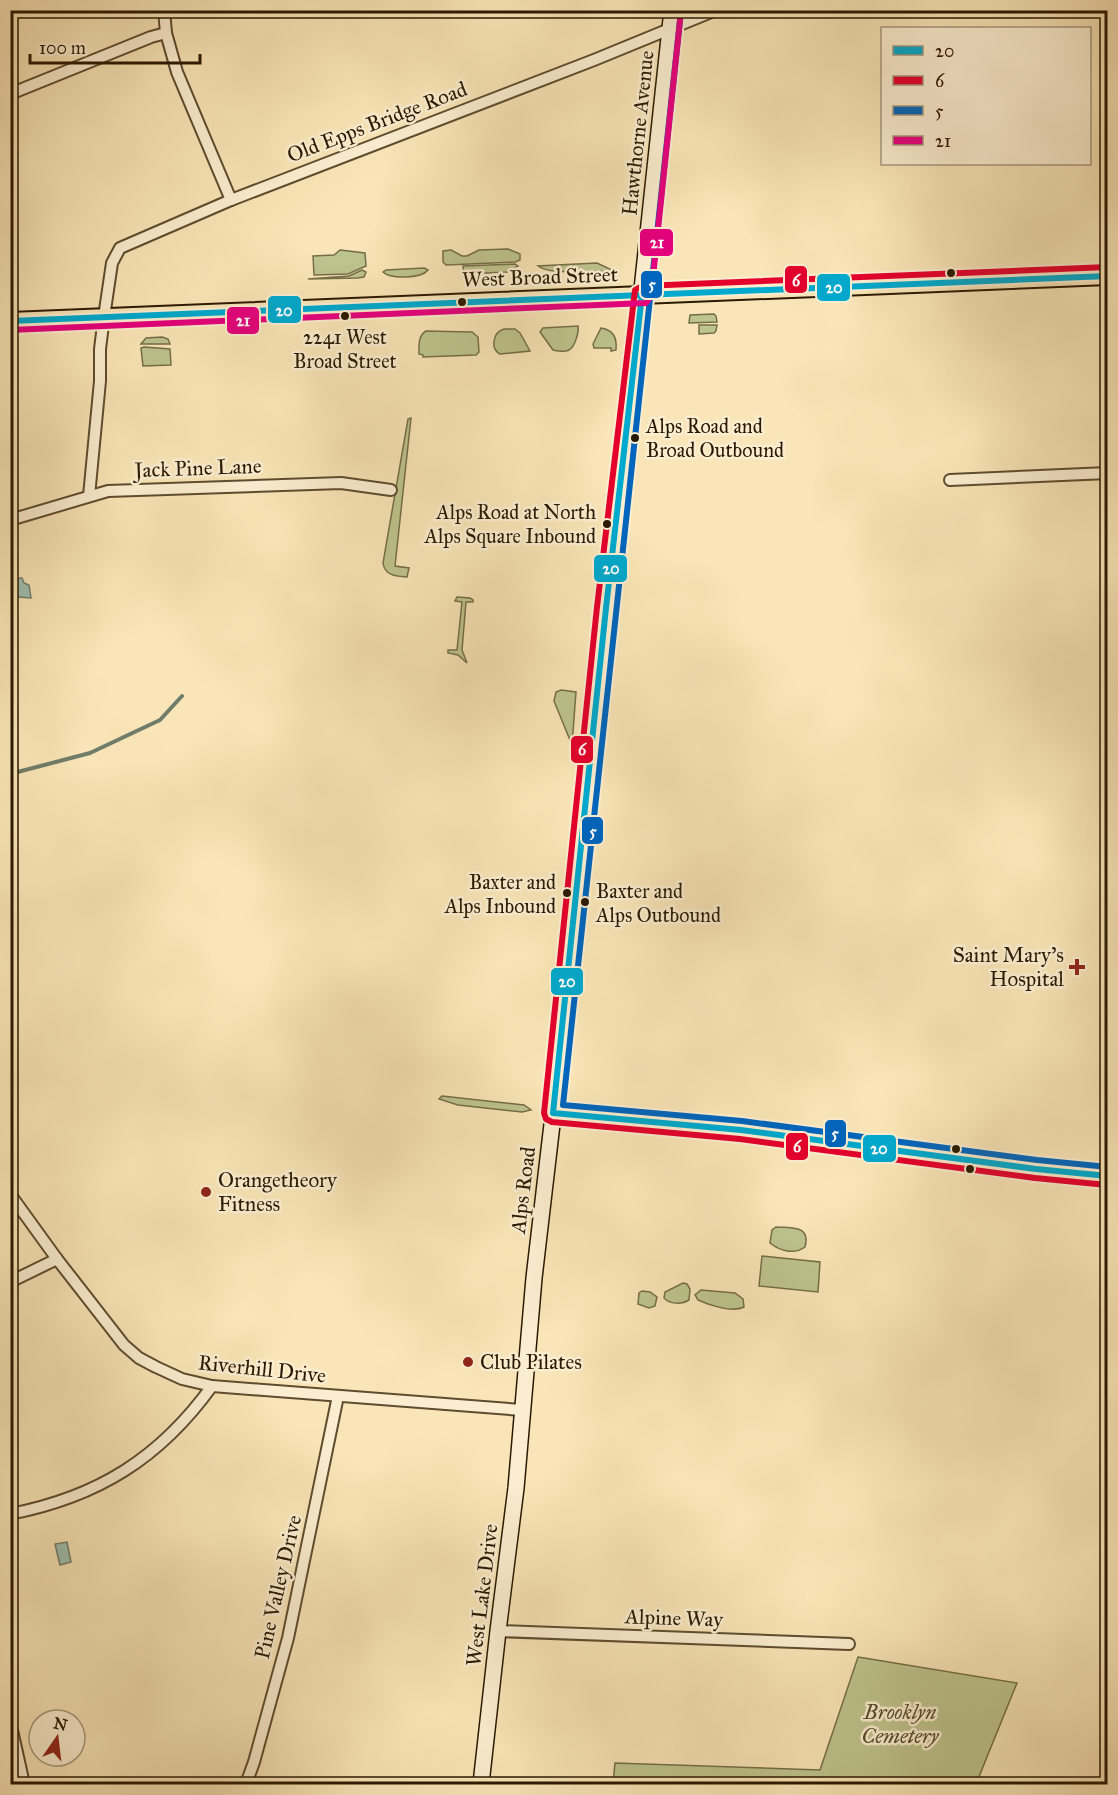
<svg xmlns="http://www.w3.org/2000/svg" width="1118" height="1795" font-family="'IM FELL Great Primer',serif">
<rect width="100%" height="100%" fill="#f9e5b7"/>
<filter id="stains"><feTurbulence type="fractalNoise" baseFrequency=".00333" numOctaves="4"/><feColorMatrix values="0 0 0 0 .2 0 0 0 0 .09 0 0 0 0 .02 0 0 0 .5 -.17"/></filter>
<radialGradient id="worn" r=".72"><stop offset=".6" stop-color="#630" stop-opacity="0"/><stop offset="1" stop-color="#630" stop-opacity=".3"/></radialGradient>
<g fill="#bec48e" stroke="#746e48" stroke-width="1.5">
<polygon points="508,249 520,254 520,260 515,262 446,265 443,262 443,251 451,250 462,256 467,256 479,250"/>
<polygon points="340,250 365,253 366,266 348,274 314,275 313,256 334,255"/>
<path d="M597 263 612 270 611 272C591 269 551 276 538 266Z"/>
<polygon points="515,264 518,266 508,272 464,274 463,266"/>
<path d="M424 268 428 270C421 279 390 279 383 272L386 270Z"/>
<polygon points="362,270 366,272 364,277 358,278 308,279 349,276"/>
<polygon points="714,314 716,316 717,322 689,323 690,315"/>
<polygon points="699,325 717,325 716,331 714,333 699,334"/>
<path d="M578 326C579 332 575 347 569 350 565 352 557 351 553 350L540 332 543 328Z"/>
<path d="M601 328C614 330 617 338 616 350L611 351V348H594L593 344Z"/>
<path d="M515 329 520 333 530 351 500 354C490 349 493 332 504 329 505 329 514 329 515 329Z"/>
<path d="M426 331 472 332 478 337 479 352 476 355 423 357V355L419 354C419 345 418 336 426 331Z"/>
<polygon points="162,337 168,339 170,344 141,344 146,338"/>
<polygon points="144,347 170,349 171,365 143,366 141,348"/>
<path d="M411 418 395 566 409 568 407 577C396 576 385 576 383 563L408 419Z"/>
<polygon points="457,597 470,598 473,600 473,602 466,602 462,650 467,663 458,655 448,653 448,650 457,650 462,602 455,601"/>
<polygon points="561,690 576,692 572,745 554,701 556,692"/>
<polygon points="442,1096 524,1105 531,1110 522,1112 458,1105 439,1099"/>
<path d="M776 1227C791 1228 811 1225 805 1247 794 1255 780 1251 770 1243L772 1230Z"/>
<polygon points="762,1256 820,1262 818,1292 759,1286"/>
<path d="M683 1283 687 1284 690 1289 689 1300C681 1305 670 1304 664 1298L665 1292Z"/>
<path d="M701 1290 735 1293 743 1299 744 1307C732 1313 709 1305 698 1300L695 1295Z"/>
<polygon points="642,1291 650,1292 657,1297 655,1306 649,1308 638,1304 639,1293"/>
<polygon points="858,1657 1017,1683 976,1784 613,1784 615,1763 820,1770"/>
</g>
<g fill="#9ebfb0" stroke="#707d6a" stroke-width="1.5">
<polygon points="22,578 24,583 29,585 31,598 18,597 17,590 11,591 11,579"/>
<polygon points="67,1542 71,1562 60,1565 55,1544"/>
</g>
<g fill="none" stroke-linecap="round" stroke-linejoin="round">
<polyline stroke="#707d6a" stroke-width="4" points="10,774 90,753 160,720 182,696"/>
<g stroke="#5e4c2e" stroke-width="14">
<g id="minor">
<polyline points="164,10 166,33 177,72 231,200"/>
<polyline points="10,94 151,37 166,33"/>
<polyline points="950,480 1108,473"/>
<polyline points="89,496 100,381 100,349 104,317 112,263 120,248 231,200 594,60 716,10"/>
<polyline points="10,520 108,491 341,483 391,490"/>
<polyline points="10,1194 57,1259 124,1345 139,1358 156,1367 182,1379 212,1386 522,1410"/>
<polyline points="10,1282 57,1259"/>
<path d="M10 1514C98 1497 160 1458 212 1386"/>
<polyline points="498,1631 849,1644"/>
<polyline points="10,1721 24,1784"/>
<polyline points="246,1784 254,1762 288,1638 338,1396"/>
</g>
</g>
<g stroke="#2a1901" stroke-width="18">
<g id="secondary">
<polyline points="553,1113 741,1130 1036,1169 1108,1176"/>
<polyline points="481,1784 498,1631 516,1488 534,1278 556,1090 672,10"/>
</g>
</g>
<g stroke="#2a1901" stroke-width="20">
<polyline id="primary" points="10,321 1108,276"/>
</g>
<use href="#minor" stroke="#fbeed0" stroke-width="10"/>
<use href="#secondary" stroke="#fbeed0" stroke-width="15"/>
<use href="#primary" stroke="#f9e5b7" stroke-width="16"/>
<g stroke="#fbeed0" stroke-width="10">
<g id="bus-1">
<polyline points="642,295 606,608 553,1113 741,1130 1036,1169 1108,1176"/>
<polyline points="10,321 1108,276"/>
</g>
</g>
<g stroke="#fbeed0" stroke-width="10">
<polyline id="bus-2" points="1107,1185 1035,1178 740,1139 552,1122 546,1119 544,1113 597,607 635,290 642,286 1108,267"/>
</g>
<g stroke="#fbeed0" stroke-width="10">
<polyline id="bus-3" points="681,11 563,1105 742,1121 1037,1160 1108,1167"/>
</g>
<g stroke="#fbeed0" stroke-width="10">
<polyline id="bus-4" points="10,330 646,303 651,296 681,11"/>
</g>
<use href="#bus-1" stroke="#00a9ce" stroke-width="6"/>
<use href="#bus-2" stroke="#e4002b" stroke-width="6"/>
<use href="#bus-3" stroke="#0065bd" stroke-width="6"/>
<use href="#bus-4" stroke="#e5007d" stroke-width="6"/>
</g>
<g fill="#2a1901" stroke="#fbeed0" stroke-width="2">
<circle cx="951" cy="273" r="5"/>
<circle cx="462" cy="302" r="5"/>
<circle cx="345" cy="316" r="5"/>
<circle cx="635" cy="438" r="5"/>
<circle cx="607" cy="524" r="5"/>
<circle cx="567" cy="893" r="5"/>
<circle cx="585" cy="902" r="5"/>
<circle cx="956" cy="1149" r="5"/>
<circle cx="970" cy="1169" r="5"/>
</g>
<g fill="#8f2418" stroke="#fbeed0" stroke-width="2">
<path d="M1074 958h6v6h6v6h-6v6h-6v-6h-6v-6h6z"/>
<circle cx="206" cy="1192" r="6"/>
<circle cx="468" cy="1362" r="6"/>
</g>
<g text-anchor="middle" stroke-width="5" stroke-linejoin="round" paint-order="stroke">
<g font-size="20" fill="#2a1901" stroke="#fbeed0" text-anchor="start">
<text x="345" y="344" text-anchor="middle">2241 West<tspan x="345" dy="24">Broad Street</tspan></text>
<text x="646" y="433">Alps Road and<tspan x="646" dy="24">Broad Outbound</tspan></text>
<text x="596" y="519" text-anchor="end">Alps Road at North<tspan x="596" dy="24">Alps Square Inbound</tspan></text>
<text x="556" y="889" text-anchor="end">Baxter and<tspan x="556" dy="24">Alps Inbound</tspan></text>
<text x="596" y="898">Baxter and<tspan x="596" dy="24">Alps Outbound</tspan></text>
</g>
<g font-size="21" fill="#2a1901" stroke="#fbeed0">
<text transform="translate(377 122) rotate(-21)" y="7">Old Epps Bridge Road</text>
<text transform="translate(638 133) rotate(-84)" y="7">Hawthorne Avenue</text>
<text transform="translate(540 277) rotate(-2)" y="7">West Broad Street</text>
<text transform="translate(198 468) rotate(-2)" y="7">Jack Pine Lane</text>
<text transform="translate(523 1190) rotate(-83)" y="7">Alps Road</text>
<text transform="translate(262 1369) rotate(6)" y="7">Riverhill Drive</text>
<text transform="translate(278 1587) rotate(-77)" y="7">Pine Valley Drive</text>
<text transform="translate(482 1595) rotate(-83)" y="7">West Lake Drive</text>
<text transform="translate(674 1618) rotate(2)" y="7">Alpine Way</text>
</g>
<g font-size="21" fill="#2a1901" stroke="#fbeed0" text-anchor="start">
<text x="1064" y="962" text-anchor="end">Saint Mary's<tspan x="1064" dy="24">Hospital</tspan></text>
<text x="218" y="1187">Orangetheory<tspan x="218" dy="24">Fitness</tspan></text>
<text x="480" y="1369">Club Pilates</text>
</g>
<g font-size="21" font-style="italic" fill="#564c2b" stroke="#fbeed0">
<text x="900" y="1719">Brooklyn<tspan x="900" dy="24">Cemetery</tspan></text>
</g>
</g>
<g stroke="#fbeed0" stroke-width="2">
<rect x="639" y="228" width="35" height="29" rx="6" fill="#e5007d"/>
<rect x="784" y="265" width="24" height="29" rx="6" fill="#e4002b"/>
<rect x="640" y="270" width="23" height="29" rx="6" fill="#0065bd"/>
<rect x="816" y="273" width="35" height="29" rx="6" fill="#00a9ce"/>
<rect x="267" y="295" width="35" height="29" rx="6" fill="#00a9ce"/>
<rect x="226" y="306" width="34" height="29" rx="6" fill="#e5007d"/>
<rect x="593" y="554" width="35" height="29" rx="6" fill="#00a9ce"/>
<rect x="570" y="735" width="24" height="29" rx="6" fill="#e4002b"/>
<rect x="581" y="816" width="23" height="29" rx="6" fill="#0065bd"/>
<rect x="550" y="967" width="34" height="29" rx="6" fill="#00a9ce"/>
<rect x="824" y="1119" width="23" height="29" rx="6" fill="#0065bd"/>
<rect x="785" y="1132" width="24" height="29" rx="6" fill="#e4002b"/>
<rect x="862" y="1134" width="35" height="29" rx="6" fill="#00a9ce"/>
</g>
<g font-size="16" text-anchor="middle" font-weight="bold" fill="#fff">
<text x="657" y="248">21</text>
<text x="796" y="286">6</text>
<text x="652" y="290">5</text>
<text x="834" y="293">20</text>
<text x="284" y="316">20</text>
<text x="243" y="326">21</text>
<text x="611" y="574">20</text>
<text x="582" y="755">6</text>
<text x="593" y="837">5</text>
<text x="567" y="987">20</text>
<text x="835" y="1139">5</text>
<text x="797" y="1152">6</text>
<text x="879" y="1154">20</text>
</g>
<rect width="1118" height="1795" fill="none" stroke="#f9e5b7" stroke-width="36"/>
<rect x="12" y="12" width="1094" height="1771" fill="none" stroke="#2a1901" stroke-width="3"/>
<rect x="18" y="18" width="1082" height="1759" fill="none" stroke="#2a1901" stroke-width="1.5"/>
<rect x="881" y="27" width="210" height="138" fill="#fbeed0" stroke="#a7997d" stroke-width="1.5"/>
<rect x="893" y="46" width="30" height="9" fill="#00a9ce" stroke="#a7997d" stroke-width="1.5"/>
<text x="935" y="57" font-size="18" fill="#2a1901">20</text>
<rect x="893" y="76" width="30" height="9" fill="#e4002b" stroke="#a7997d" stroke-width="1.5"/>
<text x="935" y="87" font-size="18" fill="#2a1901">6</text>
<rect x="893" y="106" width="30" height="9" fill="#0065bd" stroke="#a7997d" stroke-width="1.5"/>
<text x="935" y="117" font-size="18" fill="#2a1901">5</text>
<rect x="893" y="136" width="30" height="9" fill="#e5007d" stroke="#a7997d" stroke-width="1.5"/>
<text x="935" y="147" font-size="18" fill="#2a1901">21</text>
<g transform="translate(57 1738) rotate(14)"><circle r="28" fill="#fbeed0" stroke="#a7997d" stroke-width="1.5"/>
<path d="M0-4.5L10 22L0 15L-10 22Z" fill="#8f2418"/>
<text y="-9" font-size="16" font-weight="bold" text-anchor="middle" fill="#2a1901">N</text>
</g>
<path d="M30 54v9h170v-9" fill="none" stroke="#2a1901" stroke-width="3"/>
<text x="39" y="54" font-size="18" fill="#2a1901" stroke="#fbeed0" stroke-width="4.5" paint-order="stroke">100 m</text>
<rect width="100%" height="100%" filter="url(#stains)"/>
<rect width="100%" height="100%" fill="url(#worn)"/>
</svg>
